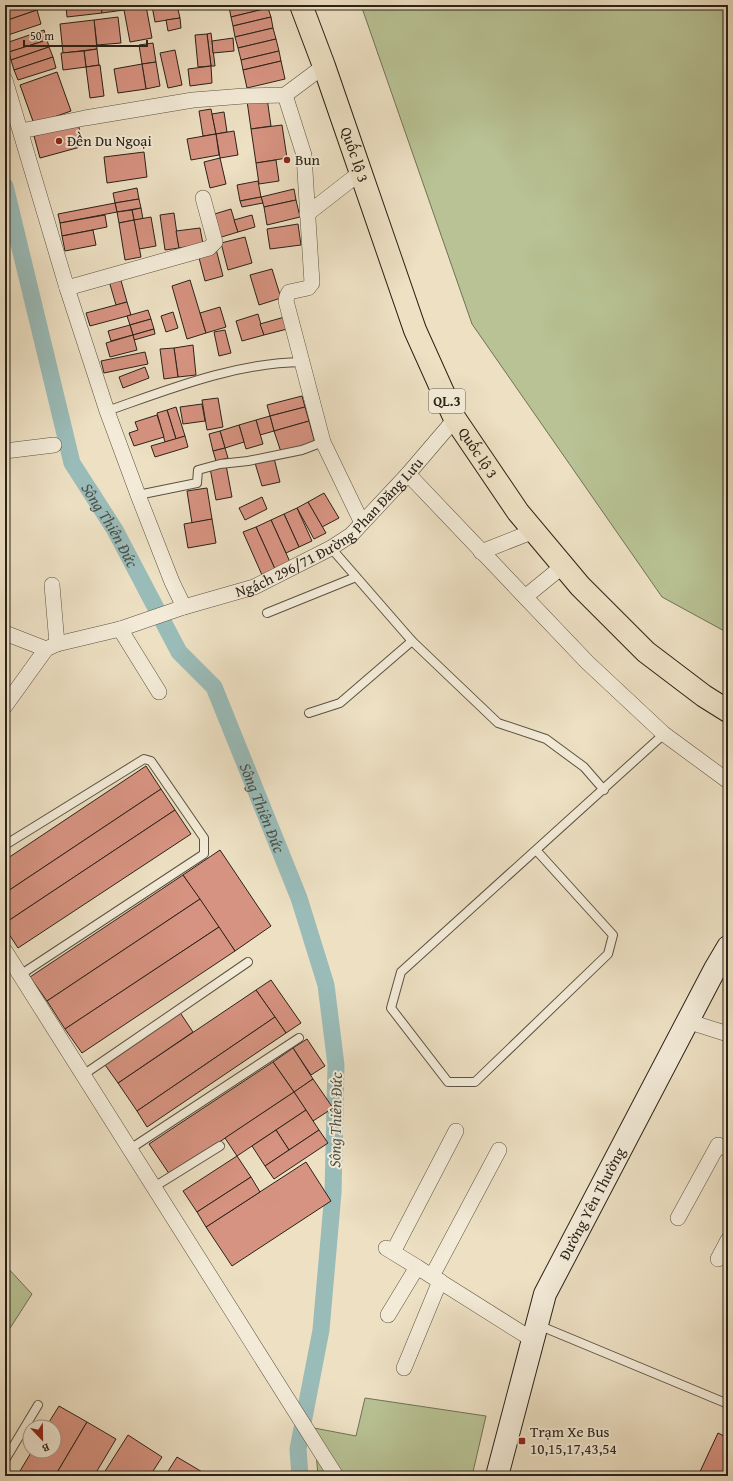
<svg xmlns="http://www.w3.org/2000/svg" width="733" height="1481" font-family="'Gentium Book Plus',serif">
<rect width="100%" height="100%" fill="#ede0c3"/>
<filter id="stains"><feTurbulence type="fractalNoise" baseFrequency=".005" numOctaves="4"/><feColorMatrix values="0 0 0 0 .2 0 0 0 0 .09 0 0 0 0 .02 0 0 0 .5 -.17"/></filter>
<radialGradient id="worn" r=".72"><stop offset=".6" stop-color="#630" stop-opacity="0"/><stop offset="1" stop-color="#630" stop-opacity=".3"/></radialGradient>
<g fill="#b8c294" stroke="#717256">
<polygon points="361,5 728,5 728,633 662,597 472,324"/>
<polygon points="5,1265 32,1294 5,1336"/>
<polygon points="365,1398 486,1416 472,1476 318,1476 314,1428 356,1436"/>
</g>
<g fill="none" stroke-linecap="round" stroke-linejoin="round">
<path stroke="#9abcb9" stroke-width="17" id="s1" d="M5 186 72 463 115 530 179 652 214 687 299 898 326 985 336 1065 333 1193 321 1330 298 1449 300 1476"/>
</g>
<g fill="#d79381" stroke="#2a2217">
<polygon points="14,5 35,5 37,10 5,21 5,8"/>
<polygon points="75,5 101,5 102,13 67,17 66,6"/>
<polygon points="101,5 123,5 124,10 102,13"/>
<polygon points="177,5 180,18 155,22 152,6"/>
<polygon points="238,5 268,5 268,8 231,17 229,7"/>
<polygon points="146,6 152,38 130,42 124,10"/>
<polygon points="268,8 271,17 233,26 231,17"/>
<polygon points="37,10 41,24 5,36 5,21"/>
<polygon points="118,17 121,43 97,45 94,20"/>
<polygon points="271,17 273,28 235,37 233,26"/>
<polygon points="180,18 181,28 168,31 166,20"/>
<polygon points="94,20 97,49 63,53 60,24"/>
<polygon points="273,28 276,39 238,48 235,37"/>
<polygon points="44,30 47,40 9,52 6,43"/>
<polygon points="211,33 215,66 211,66 207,34"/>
<polygon points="207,34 211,66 198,67 195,35"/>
<polygon points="233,38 234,51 213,53 212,41"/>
<polygon points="276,39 279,51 241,60 238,48"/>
<polygon points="47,40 49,47 11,60 9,52"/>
<polygon points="153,43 156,62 142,64 139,45"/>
<polygon points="49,47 53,57 14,70 11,60"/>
<polygon points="97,49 99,65 86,67 84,51"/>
<polygon points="175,50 182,85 168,88 160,53"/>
<polygon points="84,51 86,67 63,70 61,53"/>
<polygon points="279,51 281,61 243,70 241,60"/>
<polygon points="53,57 56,68 18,80 14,70"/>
<polygon points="281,61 285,79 247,88 243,70"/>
<polygon points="156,62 160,86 146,89 142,64"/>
<polygon points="142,64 146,89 118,93 114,69"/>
<polygon points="100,65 104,96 90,98 86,67"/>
<polygon points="211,66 212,83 190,86 188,69"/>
<polygon points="57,72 71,111 34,124 20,85"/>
<polygon points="267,98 271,126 251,129 247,101"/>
<polygon points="211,109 216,134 203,136 199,111"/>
<polygon points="224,112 227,132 216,134 212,114"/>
<polygon points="78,124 84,146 40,158 34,136"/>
<polygon points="282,125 287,158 256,163 251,129"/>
<polygon points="234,131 238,155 220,158 216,134"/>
<polygon points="216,134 219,155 191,160 187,139"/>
<polygon points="144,152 147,177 107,183 104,157"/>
<polygon points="220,158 226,184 210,188 204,162"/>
<polygon points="276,160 279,181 259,184 256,163"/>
<polygon points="258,181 261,197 240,201 237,185"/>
<polygon points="137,188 139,199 115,203 113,193"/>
<polygon points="294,189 296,200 264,207 261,197"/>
<polygon points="261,197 263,203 242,207 240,201"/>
<polygon points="139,199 141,208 117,212 115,203"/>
<polygon points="296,200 300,217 267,225 264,207"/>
<polygon points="115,203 117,212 60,223 58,214"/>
<polygon points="141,208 143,219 134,220 132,210"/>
<polygon points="231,209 238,232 215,239 208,216"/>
<polygon points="132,210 134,220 119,223 117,212"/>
<polygon points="174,213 179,248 165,250 160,215"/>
<polygon points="105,215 107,227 62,236 60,223"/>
<polygon points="252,215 255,227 238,232 234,220"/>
<polygon points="151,217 156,246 139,249 134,220"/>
<polygon points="134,220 141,257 125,260 119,223"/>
<polygon points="298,224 301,245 270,249 267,229"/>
<polygon points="200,228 203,244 179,248 176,231"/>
<polygon points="93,230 96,245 65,251 62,236"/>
<polygon points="245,237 252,263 228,270 221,243"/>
<polygon points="216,249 223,276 205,281 198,254"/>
<polygon points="272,269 281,298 259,305 250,275"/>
<polygon points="120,277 127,302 116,305 109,281"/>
<polygon points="190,280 206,333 187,339 172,286"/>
<polygon points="127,302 131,315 90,326 86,313"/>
<polygon points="220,307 226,327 206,333 200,313"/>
<polygon points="148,310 151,319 130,325 127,316"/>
<polygon points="173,312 178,328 166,332 161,316"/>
<polygon points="258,314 264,335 242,341 236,321"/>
<polygon points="288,316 291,328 264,335 260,324"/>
<polygon points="151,319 154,329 133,335 130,325"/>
<polygon points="130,325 133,335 111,341 108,331"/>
<polygon points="154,329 155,334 134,340 133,335"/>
<polygon points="225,330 231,353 219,356 214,332"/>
<polygon points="133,335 137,350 110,357 106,343"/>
<polygon points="193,345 196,375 178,377 174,348"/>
<polygon points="174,348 178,377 164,379 160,349"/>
<polygon points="145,352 148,364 104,373 101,361"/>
<polygon points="145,367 149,378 123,388 119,377"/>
<polygon points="302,396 305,407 270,416 267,405"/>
<polygon points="218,398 223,427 207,430 202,400"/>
<polygon points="202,404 205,421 183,424 180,407"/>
<polygon points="176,407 185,436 176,439 167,410"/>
<polygon points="305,407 309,421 274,431 270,416"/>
<polygon points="167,410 176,439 165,442 157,413"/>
<polygon points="157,415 164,437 134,446 129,433 138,430 135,422"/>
<polygon points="270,416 274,431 260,435 256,420"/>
<polygon points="256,420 263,444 246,449 239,425"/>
<polygon points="309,421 315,443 281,452 274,431"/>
<polygon points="239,425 244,442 225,448 220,431"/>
<polygon points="220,431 225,448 213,451 209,434"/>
<polygon points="185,436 188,447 155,457 151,446"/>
<polygon points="225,448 228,458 216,461 213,451"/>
<polygon points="274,458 280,482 262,486 255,463"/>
<polygon points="226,465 232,497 216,500 210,468"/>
<polygon points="207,488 212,519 192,523 187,491"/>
<polygon points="324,493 339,518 322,527 308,502"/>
<polygon points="262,497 267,509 245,520 239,508"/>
<polygon points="308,502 326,533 314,539 297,508"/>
<polygon points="297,508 312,541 299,547 284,514"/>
<polygon points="284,514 299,547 286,553 271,520"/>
<polygon points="212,519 216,543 188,548 184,524"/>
<polygon points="271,520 290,562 275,569 256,527"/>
<polygon points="256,527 275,569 262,575 243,532"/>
<polygon points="146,766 161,789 5,893 5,860"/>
<polygon points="161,789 175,810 5,923 5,893"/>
<polygon points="175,810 191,834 18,948 5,928 5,923"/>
<polygon points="220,850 271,926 235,951 183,875"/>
<polygon points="183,875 200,899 47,1001 30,977"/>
<polygon points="200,899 219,927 65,1029 47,1001"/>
<polygon points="219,927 235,951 82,1053 65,1029"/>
<polygon points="271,980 301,1023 286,1033 256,990"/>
<polygon points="256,990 275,1017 137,1111 118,1083"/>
<polygon points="179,1011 193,1032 118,1083 103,1062"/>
<polygon points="275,1017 286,1033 147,1127 137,1111"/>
<polygon points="307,1039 325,1066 311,1075 293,1048"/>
<polygon points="293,1048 313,1079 294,1092 273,1062"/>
<polygon points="273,1062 294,1092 170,1175 149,1144"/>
<polygon points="313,1079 333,1108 313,1121 294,1092"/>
<polygon points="294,1092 306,1110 237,1156 225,1138"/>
<polygon points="306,1110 319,1130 289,1150 276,1130"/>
<polygon points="276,1130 289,1150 265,1166 252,1146"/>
<polygon points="319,1130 328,1143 274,1179 265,1166"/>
<polygon points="237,1156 251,1177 197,1212 183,1191"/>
<polygon points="306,1162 331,1201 232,1266 206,1227"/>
<polygon points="251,1177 260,1192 206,1227 197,1212"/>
<polygon points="59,1406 87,1422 55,1476 17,1476 32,1451 54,1451 54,1427 46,1427"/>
<polygon points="87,1422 116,1439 94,1476 55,1476"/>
<polygon points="718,1433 728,1438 728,1476 698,1476"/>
<polygon points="128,1435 162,1457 150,1476 102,1476"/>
<polygon points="177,1457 209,1476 165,1476"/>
</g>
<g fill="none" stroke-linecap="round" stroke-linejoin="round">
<g stroke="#5b5242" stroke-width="10">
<g id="lane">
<path d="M107 411C170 389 234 363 302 362"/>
<polyline points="138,495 197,483 198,470 220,464 248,461 302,450 323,442"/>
<polyline points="331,548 412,641 498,723 546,739 584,767 604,790"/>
<polyline points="267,613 356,577"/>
<polyline points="309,713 340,703 412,641"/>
<polyline points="5,845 144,759 151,761 204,838 204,854 20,975"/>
<polyline points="536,850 613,935 608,954 475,1082 448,1082 391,1008 401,972 664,734"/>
<polyline points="83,1075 248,962"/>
<polyline points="130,1149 299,1038"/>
<polyline points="154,1187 220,1146"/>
<polyline points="538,1325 728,1404"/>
<polyline points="5,1460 38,1405"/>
</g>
</g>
<g stroke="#5b5242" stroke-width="16">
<g id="street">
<polyline points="5,80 67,288 107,411 138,495 172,582 184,607"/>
<polyline points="285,95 304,155 312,283 308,288 289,292 287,296 286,301 323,442 362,523"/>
<polyline points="21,131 85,118 193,100 244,96 285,95 324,66"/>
<polyline points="307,214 361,172"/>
<polyline points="67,288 209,248 215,242 203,198"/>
<polyline points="5,451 54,445"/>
<polyline points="408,474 587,662 664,734 728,781"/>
<polyline points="481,552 534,531"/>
<polyline points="52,585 57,644"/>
<polyline points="525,597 563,566"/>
<polyline points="120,629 159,692"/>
<path id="s2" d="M5 633 46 649 57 644 120 629 184 607 254 587 331 548 351 535 408 474 455 419"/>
<polyline points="5,706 46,649"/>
<polyline points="5,951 336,1476"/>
<polyline points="687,1021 728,1034"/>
<polyline points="678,1218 718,1145 728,1149"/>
<polyline points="386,1248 417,1267"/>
<polyline points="393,1252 456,1131"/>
<polyline points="718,1259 728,1240"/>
<polyline points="432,1276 499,1150"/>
<polyline points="388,1315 417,1267 533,1340"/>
<polyline points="404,1368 440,1281"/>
</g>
</g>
<g stroke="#2a2217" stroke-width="24">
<g id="secondary">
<path id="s3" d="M497 1476 545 1294 715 969 728 947"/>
</g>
</g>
<g stroke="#2a2217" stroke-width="24">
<g id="highway">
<path id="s4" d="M301 5 324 66 415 330 455 419 518 512 580 586 646 652 704 696 728 711"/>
</g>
</g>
<use href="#lane" stroke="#f3ebd8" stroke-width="8"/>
<use href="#street" stroke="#f3ebd8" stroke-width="15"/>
<use href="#secondary" stroke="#f3ebd8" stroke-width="22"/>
<use href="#highway" stroke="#ede0c3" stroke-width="22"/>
</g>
<g fill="#8f2418" stroke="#f3ebd8" stroke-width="1.5">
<circle cx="59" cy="141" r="4"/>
<circle cx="287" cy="160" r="4"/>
<rect x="518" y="1437" width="8" height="8" rx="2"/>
</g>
<g text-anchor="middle" stroke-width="4" stroke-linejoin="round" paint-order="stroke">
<rect fill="#f3ebd8" stroke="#665e51" stroke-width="1" x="429" y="389" width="36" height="24" rx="3"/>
<g font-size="14" font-weight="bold" fill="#2a2217">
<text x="447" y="406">QL.3</text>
</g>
<g font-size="15" fill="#2a2217" stroke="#f3ebd8" text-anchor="start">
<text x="67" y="146">Đền Du Ngoại</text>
<text x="295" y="165">Bun</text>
<text x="530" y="1437">Trạm Xe Bus<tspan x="530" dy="17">10,15,17,43,54</tspan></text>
</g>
<g font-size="15" fill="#2a2217" stroke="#f3ebd8">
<text dy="5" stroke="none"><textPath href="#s4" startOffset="159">Quốc lộ 3</textPath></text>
<text dy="5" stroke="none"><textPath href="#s4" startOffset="483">Quốc lộ 3</textPath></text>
<text dy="5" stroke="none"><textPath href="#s2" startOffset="358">Ngách 296/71 Đường Phan Đăng Lưu</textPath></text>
<text dy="5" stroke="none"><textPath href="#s3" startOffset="290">Đường Yên Thường</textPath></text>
</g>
<g font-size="16" font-style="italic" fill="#4c5048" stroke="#f3ebd8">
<text dy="6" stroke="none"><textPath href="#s1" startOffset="358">Sông Thiên Đức</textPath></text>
<text dy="6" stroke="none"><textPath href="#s1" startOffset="682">Sông Thiên Đức</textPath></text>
<text transform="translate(335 1120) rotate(-89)" y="6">Sông Thiên Đức</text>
</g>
</g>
<rect width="733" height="1481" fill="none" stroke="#ede0c3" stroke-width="20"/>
<rect x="6" y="6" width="721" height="1469" fill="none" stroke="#2a2217" stroke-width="2"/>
<rect x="10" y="10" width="713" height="1461" fill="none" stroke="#2a2217"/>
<g transform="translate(42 1439) rotate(158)"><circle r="19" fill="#f3ebd8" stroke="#a39b8b"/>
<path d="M0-3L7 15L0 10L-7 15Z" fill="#8f2418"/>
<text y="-6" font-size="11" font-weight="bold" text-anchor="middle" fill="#2a2217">B</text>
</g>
<path d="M24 40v6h123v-6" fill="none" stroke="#2a2217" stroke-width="2"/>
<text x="30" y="40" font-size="12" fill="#2a2217" stroke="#f3ebd8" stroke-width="3" paint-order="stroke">50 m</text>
<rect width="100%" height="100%" filter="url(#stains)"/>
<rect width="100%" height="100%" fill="url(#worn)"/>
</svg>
